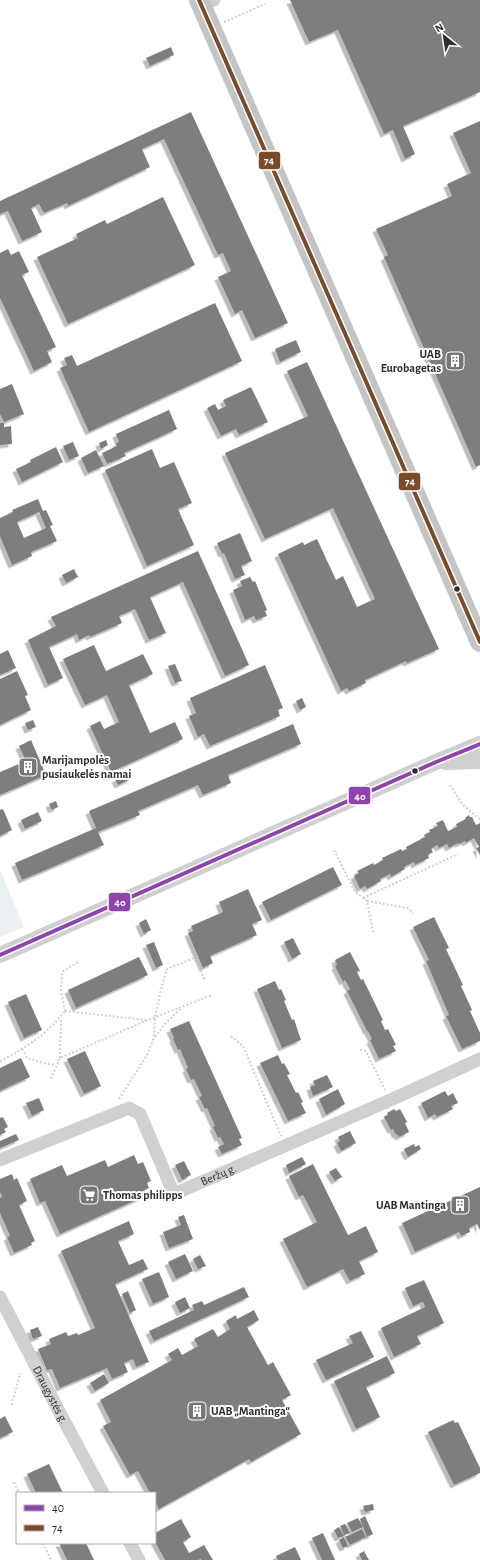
<svg xmlns="http://www.w3.org/2000/svg" width="480" height="1560" font-family="'Alegreya Sans',sans-serif">
<defs>
<filter id="shadow"><feDropShadow dx="-3.5" dy="3.5" stdDeviation="0" flood-color="#0004"/></filter>
</defs>
<rect width="100%" height="100%" fill="#fff"/>
<polygon fill="#ebf1f2" points="0,870 24,927 0,937"/>
<g fill="#7e7e7e" fill-rule="evenodd" filter="url(#shadow)">
<polygon points="290,0 480,0 480,92 403,126 415,154 405,159 393,130 384,134 338,30 309,42"/>
<polygon points="171,47 174,55 150,66 146,58"/>
<polygon points="191,112 288,323 255,338 242,310 235,314 218,277 231,271 223,253 218,255 164,139 142,149 150,167 68,206 67,203 44,213 39,204 31,208 42,232 22,241 8,211 0,214 0,201"/>
<polygon points="480,121 480,465 476,467 384,257 388,255 376,229 452,196 447,184 471,173 453,133"/>
<polygon points="163,197 195,265 68,324 37,257 78,238 76,234 105,220 107,224"/>
<polygon points="8,249 11,255 19,251 29,272 22,275 56,347 47,351 52,362 34,371 0,298 0,253"/>
<polygon points="215,303 242,361 89,432 60,368 67,365 64,358 72,355 77,366"/>
<polygon points="296,340 301,352 280,362 275,349"/>
<polygon points="307,362 439,649 407,663 406,661 365,680 366,683 349,691 347,688 341,691 278,554 303,542 304,545 317,539 336,580 343,576 357,607 375,599 333,508 265,539 225,453 308,416 287,371"/>
<polygon points="12,384 24,414 4,422 0,414 0,389"/>
<polygon points="251,387 268,422 239,435 236,429 221,436 207,408 215,404 218,410 226,406 223,400"/>
<polygon points="169,410 177,429 124,453 126,456 107,464 102,453 117,446 116,443 119,442 116,434"/>
<polygon points="0,423 4,423 4,427 11,426 12,444 0,445"/>
<polygon points="106,440 108,445 101,449 99,443"/>
<polygon points="73,442 79,456 69,460 63,446"/>
<polygon points="56,447 63,462 22,482 16,469 31,462 30,460"/>
<polygon points="152,449 160,468 174,462 192,503 178,509 194,545 147,566 105,470"/>
<polygon points="96,450 104,466 88,473 81,458"/>
<path d="M38 499 43 511 46 510 53 525 50 526 57 541 31 552 32 556 12 565 0 536V518L13 512 12 510ZM39 512 46 528 24 538 17 522Z"/>
<polygon points="240,533 252,561 241,566 245,575 235,579 224,553 222,554 217,543"/>
<polygon points="198,551 249,665 225,676 183,582 150,597 166,633 149,640 135,609 119,616 122,623 90,637 89,635 79,640 77,634 49,647 63,678 48,685 28,640 56,626 51,617"/>
<polygon points="74,569 78,577 66,583 62,575"/>
<polygon points="250,577 253,582 255,581 267,610 265,611 267,616 256,620 254,616 245,620 233,590 242,586 240,581"/>
<polygon points="94,645 106,671 143,654 153,674 129,685 150,733 175,722 183,739 111,772 90,726 100,721 104,729 119,722 107,695 85,705 63,659"/>
<polygon points="8,650 16,668 0,675 0,654"/>
<polygon points="175,664 182,681 175,683 168,666"/>
<polygon points="265,665 283,708 278,710 280,716 210,746 204,734 198,737 189,716 196,713 190,698"/>
<polygon points="17,671 28,695 25,696 31,710 0,725 0,679"/>
<polygon points="302,698 306,707 300,710 296,701"/>
<polygon points="33,720 36,727 28,730 25,723"/>
<polygon points="293,724 301,744 228,775 231,783 203,795 198,785 138,811 140,815 98,832 104,845 22,880 15,863 96,828 89,811"/>
<polygon points="31,740 46,775 0,795 0,772 26,761 19,746"/>
<polygon points="129,774 131,779 118,785 115,779"/>
<polygon points="56,801 58,807 52,810 49,804"/>
<polygon points="3,809 12,830 0,836 0,810"/>
<polygon points="38,812 42,821 25,829 21,820"/>
<polygon points="469,815 470,817 472,817 476,825 480,823 480,855 476,848 479,847 474,838 466,843 465,841 459,844 458,843 449,848 447,844 439,848 437,845 431,849 433,852 428,855 429,858 415,865 414,862 404,867 405,869 391,877 390,874 380,879 381,881 367,889 365,886 360,889 354,876 359,873 357,871 373,863 374,865 383,860 382,858 401,849 402,851 407,849 406,847 425,837 424,835 430,832 429,830 438,826 436,823 443,820 448,831 457,827 456,824 466,819 465,818"/>
<polygon points="333,867 342,885 271,920 262,902"/>
<polygon points="248,889 262,920 252,924 257,935 210,956 213,963 203,968 188,933 193,931 191,926 223,912 219,902"/>
<polygon points="434,917 449,948 446,949 463,985 461,986 472,1010 470,1011 480,1033 480,1041 462,1049 446,1016 449,1015 426,961 429,960 413,927"/>
<polygon points="146,919 151,930 144,934 139,923"/>
<polygon points="293,938 301,954 292,959 284,942"/>
<polygon points="154,942 163,965 156,968 146,945"/>
<polygon points="350,952 360,971 357,972 361,980 363,979 383,1020 381,1021 385,1030 388,1029 396,1045 393,1046 396,1051 379,1059 370,1040 372,1039 368,1031 367,1031 347,991 350,989 345,980 343,982 335,966 337,965 335,960"/>
<polygon points="139,957 148,975 76,1008 68,990"/>
<polygon points="275,981 279,990 281,989 286,1000 284,1001 292,1020 294,1019 301,1040 282,1048 257,989"/>
<polygon points="26,994 42,1030 24,1038 8,1002"/>
<polygon points="189,1021 242,1138 239,1139 242,1145 222,1154 218,1147 224,1144 220,1137 218,1138 213,1127 215,1126 207,1108 205,1109 199,1097 202,1096 194,1079 191,1080 186,1069 188,1068 180,1049 178,1050 173,1039 174,1038 170,1029"/>
<polygon points="85,1051 101,1086 84,1094 67,1059"/>
<polygon points="278,1055 282,1064 284,1063 290,1074 287,1075 296,1093 298,1092 303,1102 301,1103 306,1113 288,1121 260,1063"/>
<polygon points="21,1058 30,1077 0,1091 0,1068"/>
<polygon points="327,1075 333,1087 313,1096 310,1087 315,1085 313,1081"/>
<polygon points="338,1089 345,1104 326,1115 319,1099"/>
<polygon points="445,1091 448,1096 453,1093 458,1103 451,1106 453,1109 437,1117 435,1114 428,1118 421,1103"/>
<polygon points="39,1098 44,1110 32,1116 26,1103"/>
<polygon points="394,1109 396,1111 400,1109 407,1122 405,1123 409,1132 399,1137 397,1134 396,1135 393,1129 391,1130 384,1117 388,1115 387,1113"/>
<polygon points="3,1117 8,1127 4,1129 6,1132 0,1135 0,1118"/>
<polygon points="350,1131 356,1143 341,1151 337,1143 340,1141 338,1137"/>
<polygon points="16,1134 19,1140 0,1148 0,1141"/>
<polygon points="414,1144 415,1147 419,1145 421,1149 408,1157 404,1149"/>
<polygon points="134,1155 138,1164 143,1162 151,1181 147,1183 149,1188 141,1192 143,1197 60,1234 45,1201 40,1203 30,1179 62,1165 67,1176 105,1160 108,1167"/>
<polygon points="302,1157 306,1164 289,1173 286,1165"/>
<polygon points="184,1161 191,1175 182,1180 175,1165"/>
<polygon points="313,1164 348,1235 366,1226 378,1252 359,1261 365,1274 350,1281 343,1269 307,1287 283,1239 317,1222 303,1195 299,1197 289,1176"/>
<polygon points="336,1168 342,1177 335,1181 329,1172"/>
<polygon points="12,1174 14,1180 17,1178 27,1201 19,1205 35,1241 31,1243 32,1245 14,1253 7,1237 10,1236 0,1213 0,1198 2,1197 0,1192 0,1179"/>
<polygon points="480,1187 480,1230 477,1224 469,1228 470,1232 461,1236 459,1232 415,1252 402,1223"/>
<polygon points="184,1215 193,1239 169,1248 163,1232 181,1225 178,1217"/>
<polygon points="129,1221 134,1234 118,1241 129,1265 143,1259 148,1269 115,1284 149,1362 136,1367 133,1359 124,1363 128,1372 112,1379 107,1368 60,1388 52,1369 47,1370 38,1349 51,1344 49,1339 66,1332 68,1336 77,1333 78,1335 95,1328 61,1251"/>
<polygon points="185,1254 193,1271 176,1279 168,1262"/>
<polygon points="200,1255 206,1266 198,1269 193,1259"/>
<polygon points="159,1272 169,1297 153,1304 142,1279"/>
<polygon points="424,1280 444,1323 417,1336 421,1344 394,1357 381,1328 425,1307 423,1302 413,1306 405,1288"/>
<polygon points="244,1287 249,1297 154,1341 149,1331 194,1310 192,1305 202,1301 204,1305"/>
<polygon points="128,1291 136,1310 130,1313 122,1294"/>
<polygon points="185,1297 190,1308 180,1313 175,1302"/>
<polygon points="254,1310 259,1320 247,1327 268,1365 273,1362 291,1395 282,1400 301,1434 251,1462 249,1459 159,1509 155,1502 155,1493 150,1493 138,1471 130,1475 103,1426 111,1422 100,1400 172,1360 168,1354 178,1348 182,1355 198,1346 194,1339 213,1329 218,1337 230,1329 226,1321 236,1315 237,1319"/>
<polygon points="38,1327 42,1336 33,1339 30,1330"/>
<polygon points="361,1331 374,1357 326,1380 316,1360 353,1343 349,1336"/>
<polygon points="387,1356 395,1373 366,1387 380,1417 356,1429 334,1381"/>
<polygon points="104,1374 109,1383 95,1391 90,1383"/>
<polygon points="5,1416 13,1432 0,1438 0,1419"/>
<polygon points="453,1420 455,1423 458,1422 480,1468 480,1473 454,1485 428,1432"/>
<polygon points="49,1464 63,1493 36,1493 27,1474"/>
<polygon points="373,1504 374,1510 365,1512 363,1506"/>
<polygon points="365,1516 373,1534 367,1537 360,1519"/>
<polygon points="358,1518 363,1527 352,1532 347,1523"/>
<polygon points="181,1519 191,1537 183,1542 189,1553 204,1545 213,1560 201,1560 201,1559 198,1560 165,1560 155,1542 155,1533"/>
<polygon points="345,1524 350,1533 344,1535 340,1526"/>
<polygon points="339,1527 344,1536 338,1538 334,1530"/>
<polygon points="362,1529 366,1537 350,1545 345,1537"/>
<polygon points="323,1533 335,1560 322,1560 312,1538"/>
<polygon points="344,1537 348,1546 343,1548 339,1540"/>
<polygon points="59,1543 86,1543 94,1560 67,1560"/>
<polygon points="295,1547 301,1560 278,1560 276,1556"/>
<polygon points="364,1551 369,1560 362,1560 359,1554"/>
</g>
<g fill="none" stroke-linecap="round" stroke-linejoin="round">
<g stroke="#cfcfcf" stroke-width="2" stroke-dasharray="2 2" stroke-linecap="butt">
<polyline points="224,22 265,4"/>
<polyline points="450,785 463,805 480,819"/>
<polyline points="334,850 355,892 367,901 373,932"/>
<polyline points="363,898 458,854"/>
<polyline points="367,901 408,908 413,913"/>
<polyline points="65,1011 146,1020"/>
<polyline points="65,1011 61,991 62,972 78,962"/>
<polyline points="231,1036 243,1046 281,1136"/>
<polyline points="155,1037 165,1024 181,1008"/>
<polyline points="22,1049 27,1058 43,1063 56,1065"/>
<polyline points="360,1050 366,1051 385,1090"/>
<polyline points="60,1058 61,1018"/>
<path d="M0 1061C25 1049 48 1033 65 1011"/>
<polyline points="51,1079 60,1058 148,1020 212,995"/>
<polyline points="119,1099 147,1055 154,1038 155,1017 160,993 167,969 194,958 205,980"/>
<polyline points="12,1405 20,1373"/>
<polyline points="14,1482 19,1493"/>
<polyline points="43,1543 51,1560"/>
</g>
<g stroke="#d0d0d0" stroke-width="13">
<polyline points="202,5 214,0"/>
<path id="s1" d="M0 1160 129 1108 140 1114 174 1194 386 1102 480 1059"/>
<path id="s2" d="M0 1297 61 1415 103 1493"/>
<polyline points="130,1543 139,1560"/>
</g>
<g stroke="#d0d0d0" stroke-width="16">
<polyline points="445,762 480,761"/>
<polyline points="0,955 436,762 480,744"/>
</g>
<polyline stroke="#c4c4c4" stroke-width="20" points="199,0 480,642"/>
<g stroke="#fff" stroke-width="7">
<polyline id="bus-1" points="0,955 436,762 480,744"/>
</g>
<g stroke="#fff" stroke-width="7">
<polyline id="bus-2" points="199,0 480,642"/>
</g>
<use href="#bus-1" stroke="#8e44ad" stroke-width="4"/>
<use href="#bus-2" stroke="#7a4b2a" stroke-width="4"/>
</g>
<defs>
<g id="building-square" transform="scale(1)"><rect x="-9" y="-9" width="18" height="18" rx="4" fill="#777" stroke="#fff"/><path d="M-4-6H4V6H1V3H-1V6H-4ZM-2.5-4.3h1.7v1.8h-1.7ZM.8-4.3h1.7v1.8H.8ZM-2.5-1h1.7V.8h-1.7ZM.8-1h1.7V.8H.8Z" fill="#fff"/></g>
<g id="supermarket-square" transform="scale(1)"><rect x="-9" y="-9" width="18" height="18" rx="4" fill="#777" stroke="#fff"/><path d="M-6-5.5h2.5l.6 2H6L4.5 2H-2.5L-4.4-4H-6ZM-1.5 3.2a1.3 1.3 0 1 0 .1 0ZM3 3.2a1.3 1.3 0 1 0 .1 0Z" fill="#fff"/></g>
</defs>
<g fill-rule="evenodd">
<use href="#building-square" x="455" y="361"/>
<use href="#building-square" x="28" y="767"/>
<use href="#supermarket-square" x="89" y="1195"/>
<use href="#building-square" x="460" y="1205"/>
<use href="#building-square" x="197" y="1411"/>
</g>
<g fill="#2e2e2e" stroke="#fff" stroke-width="1.5">
<circle cx="457" cy="589" r="3.5"/>
<circle cx="415" cy="771" r="3.5"/>
</g>
<g text-anchor="middle" stroke-width="4" stroke-linejoin="round" paint-order="stroke">
<g font-size="12" font-weight="bold" fill="#2e2e2e" stroke="#fff" text-anchor="start">
<text x="441" y="358" text-anchor="end">UAB<tspan x="441" dy="14">Eurobagetas</tspan></text>
<text x="42" y="764">Marijampolės<tspan x="42" dy="14">pusiaukelės namai</tspan></text>
<text x="103" y="1199">Thomas philipps</text>
<text x="446" y="1209" text-anchor="end">UAB Mantinga</text>
<text x="211" y="1415">UAB „Mantinga“</text>
</g>
<g font-size="12" fill="#2e2e2e" stroke="#fff">
<text dy="4" stroke="none"><textPath href="#s1" startOffset="287">Beržų g.</textPath></text>
<text dy="4" stroke="none"><textPath href="#s2" startOffset="110">Draugystės g.</textPath></text>
</g>
</g>
<g stroke="#fff" stroke-width="1.5">
<rect x="258" y="151" width="23" height="19" rx="4" fill="#7a4b2a"/>
<rect x="398" y="472" width="23" height="19" rx="4" fill="#7a4b2a"/>
<rect x="348" y="786" width="23" height="19" rx="4" fill="#8e44ad"/>
<rect x="108" y="892" width="23" height="20" rx="4" fill="#8e44ad"/>
</g>
<g font-size="11" text-anchor="middle" font-weight="bold" fill="#fff">
<text x="269" y="164">74</text>
<text x="410" y="485">74</text>
<text x="360" y="800">40</text>
<text x="120" y="906">40</text>
</g>
<rect x="16" y="1492" width="140" height="52" fill="#ffffff" stroke="#ababab"/>
<rect x="24" y="1505" width="20" height="6" fill="#8e44ad" stroke="#ababab"/>
<text x="52" y="1512" font-size="12" fill="#2e2e2e">40</text>
<rect x="24" y="1525" width="20" height="6" fill="#7a4b2a" stroke="#ababab"/>
<text x="52" y="1532" font-size="12" fill="#2e2e2e">74</text>
<g transform="translate(444 36) rotate(330)" stroke="#ffffff" stroke-width="3" paint-order="stroke">
<path d="M0-3L7 15L0 10L-7 15Z" fill="#2e2e2e"/>
<text y="-6" font-size="11" font-weight="bold" text-anchor="middle" fill="#2e2e2e">N</text>
</g>
</svg>
